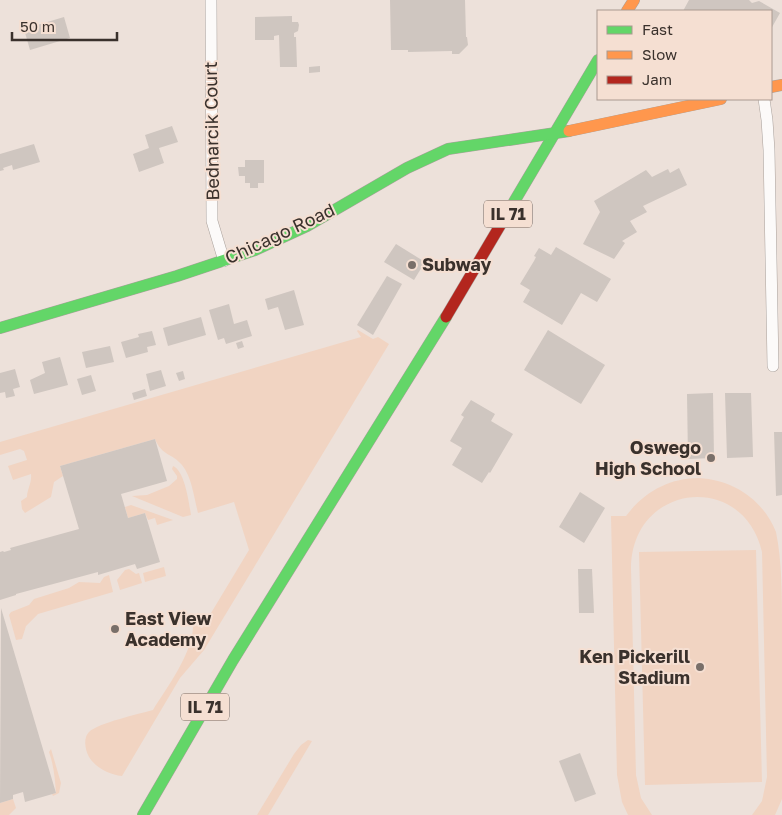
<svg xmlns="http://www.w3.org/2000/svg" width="782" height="815" font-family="'Golos Text',sans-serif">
<rect width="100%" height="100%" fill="#ede1da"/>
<g fill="#f1d4c2">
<path d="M358 330 373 339 378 337 389 344 204 650 180 678 122 776C110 775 96 768 89 757 85 750 83 738 89 732 98 723 139 714 153 710 167 687 194 652 193 624L202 628 249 550 234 502 198 513C194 498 192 477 182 465 172 453 162 456 155 439L60 466 63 476 54 482 51 497 25 513 22 509 21 501 27 497C27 489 32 483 31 474L13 480 8 466 27 460 24 451 20 449 0 455V442L361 337 357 331Z"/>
<path d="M173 466C185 471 189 503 191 515L183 517 132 496 147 495 169 486 177 479V476L172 469Z"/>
<path d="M699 478C734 480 763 500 776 532 782 561 782 597 782 627 782 684 782 742 782 799L775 815H752L762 801 767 777 762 552C743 470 632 483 631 568L636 775 641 798 652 815H628L622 802 617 775 611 516H626C644 492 669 478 699 478Z"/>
<polygon points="131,505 173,520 157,525 155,518 148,520 145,513 128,518 125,507"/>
<polygon points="756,550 762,782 645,785 639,552"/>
<polygon points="164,567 166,576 145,582 143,573"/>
<polygon points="129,569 136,574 139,573 142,583 120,590 117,580 125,570"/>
<polygon points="109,575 113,592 38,614 26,626 22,639 16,640 9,615 11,612 29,605 34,599 69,588 79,582 100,583 104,577"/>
<polygon points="308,740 312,741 268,815 257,815 294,754 301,745"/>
<path d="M51 749 61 783 59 793 53 796 52 794 56 793C55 779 54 766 49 752Z"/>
<polygon points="13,799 16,808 9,815 0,815 0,803"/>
</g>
<g fill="#cfc6c0">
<polygon points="390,0 465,0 466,37 467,37 468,45 459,54 452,54 452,51 408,52 408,50 391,50"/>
<polygon points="689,0 749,0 752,3 759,1 780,13 771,29 771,11 683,11"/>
<polygon points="292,16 292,22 298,22 299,25 298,31 294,33 294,37 296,37 297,67 280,67 279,35 274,36 274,40 255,40 255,17"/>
<polygon points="64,17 70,38 30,50 24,29"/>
<polygon points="320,66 320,72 309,73 309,67"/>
<polygon points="172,126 178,142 159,148 164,163 139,172 133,154 149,148 145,135"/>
<polygon points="34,144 40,162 13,170 12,165 3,168 4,170 0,171 0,154"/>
<polygon points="245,160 264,160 264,183 258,183 258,188 250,188 250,183 245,183 245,176 239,176 238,167 245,167"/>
<polygon points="679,168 687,185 643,206 647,212 630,221 637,232 622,241 625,243 614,259 583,244 600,212 594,201 646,170 652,177 668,169 670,173"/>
<polygon points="396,244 425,262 414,280 384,262"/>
<polygon points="556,247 611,279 597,302 581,293 562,325 523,302 530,290 520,284 534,261 536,257 534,256 539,248 551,255"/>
<polygon points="387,276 402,284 373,335 357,325"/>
<polygon points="294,290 304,325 285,330 278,307 268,310 265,299"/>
<polygon points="229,304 234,324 247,320 252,336 226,344 224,338 218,340 209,310"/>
<polygon points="201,317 206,335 168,346 163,328"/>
<polygon points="548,330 605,365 581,404 524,370"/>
<polygon points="152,331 156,345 147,347 148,352 126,358 121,342 139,337 138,334"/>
<polygon points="242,341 244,347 238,349 236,343"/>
<polygon points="110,346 114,362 86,368 82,352"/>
<polygon points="60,357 68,385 34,394 30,380 45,373 42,362"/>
<polygon points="15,369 20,387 13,389 15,396 6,398 5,392 0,393 0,373"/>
<polygon points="161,370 166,386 150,391 146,374"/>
<polygon points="183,371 185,379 179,381 176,373"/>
<polygon points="91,375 96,391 82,395 77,379"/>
<polygon points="145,389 147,396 134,400 132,393"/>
<polygon points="713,393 714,458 688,459 687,394"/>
<polygon points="725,393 751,393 753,457 727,458"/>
<polygon points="471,400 495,414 491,421 513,434 490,473 489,472 482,483 452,465 462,448 450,441 464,417 461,415"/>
<polygon points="774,432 782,432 782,495 776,496"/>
<polygon points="155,439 167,481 121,494 128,518 145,513 160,562 137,569 135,564 98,575 98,572 16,594 16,595 0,600 0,552 3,551 4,552 11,550 10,548 79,529 60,466"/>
<polygon points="580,492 605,508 584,543 559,527"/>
<polygon points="578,569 592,569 594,613 579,613"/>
<polygon points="1,608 56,793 25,802 23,792 13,795 13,799 0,803"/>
<polygon points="580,753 596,794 575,802 559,761"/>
</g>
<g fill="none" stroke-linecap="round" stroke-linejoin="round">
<g stroke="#a9a09b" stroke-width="12">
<g id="street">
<polyline points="211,0 212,221 224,261"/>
<polyline points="764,99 767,120 769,150 773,366"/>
</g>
</g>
<g stroke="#a9a09b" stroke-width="12">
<g id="fast">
<polyline points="511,207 598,60"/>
<polyline points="0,328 177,276 255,250 307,226 407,168 448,149 569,131"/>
<polyline points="143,815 233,660 446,317"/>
</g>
</g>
<g stroke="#a9a09b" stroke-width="12">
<g id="slow">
<polyline points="627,11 634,0"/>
<polyline points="771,87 782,85"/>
<polyline points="569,131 721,99"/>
</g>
</g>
<g stroke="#a9a09b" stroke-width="12">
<polyline id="jam" points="446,317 511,207"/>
</g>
<use href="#street" stroke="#fcfaf9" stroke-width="11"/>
<use href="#fast" stroke="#63d668" stroke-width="11"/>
<use href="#slow" stroke="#ff974d" stroke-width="11"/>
<use href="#jam" stroke="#b3261e" stroke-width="11"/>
</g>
<g fill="#796f69" stroke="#f5dfd2" stroke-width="2">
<circle cx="412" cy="265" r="5"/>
<circle cx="711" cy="458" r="5"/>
<circle cx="115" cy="629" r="5"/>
<circle cx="700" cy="667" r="5"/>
</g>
<g text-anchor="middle" stroke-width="4" stroke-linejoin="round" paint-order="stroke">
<g fill="#f5dfd2" stroke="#72655e" stroke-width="1">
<rect x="484" y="200.5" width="48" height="27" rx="4"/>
<rect x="181" y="693.5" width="48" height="27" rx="4"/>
</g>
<g font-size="16" font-weight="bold" fill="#3a312c">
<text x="508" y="220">IL 71</text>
<text x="205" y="713">IL 71</text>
</g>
<g font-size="18" fill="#3a312c" stroke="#f5dfd2">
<text transform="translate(212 131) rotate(-91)" y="6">Bednarcik Court</text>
<text transform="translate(280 234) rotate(-25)" y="6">Chicago Road</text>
</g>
<g font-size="18" font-weight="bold" fill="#3a312c" stroke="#f5dfd2" text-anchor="start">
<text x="422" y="271">Subway</text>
<text x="701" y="454" text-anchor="end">Oswego<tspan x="701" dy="21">High School</tspan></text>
<text x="125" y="625">East View<tspan x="125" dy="21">Academy</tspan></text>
<text x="690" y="663" text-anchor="end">Ken Pickerill<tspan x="690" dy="21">Stadium</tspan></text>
</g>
</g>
<rect x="597" y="10" width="175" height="90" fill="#f5dfd2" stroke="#aa9990"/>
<rect x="607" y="26" width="25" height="8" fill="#63d668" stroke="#aa9990"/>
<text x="642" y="35" font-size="15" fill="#3a312c">Fast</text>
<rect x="607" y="51" width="25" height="8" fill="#ff974d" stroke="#aa9990"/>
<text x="642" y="60" font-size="15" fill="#3a312c">Slow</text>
<rect x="607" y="76" width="25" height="8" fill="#b3261e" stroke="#aa9990"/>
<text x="642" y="85" font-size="15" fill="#3a312c">Jam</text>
<path d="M12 32v8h105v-8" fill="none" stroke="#3a312c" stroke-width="2.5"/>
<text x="20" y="32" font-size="15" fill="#3a312c" stroke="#f5dfd2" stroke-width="4" paint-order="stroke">50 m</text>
</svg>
